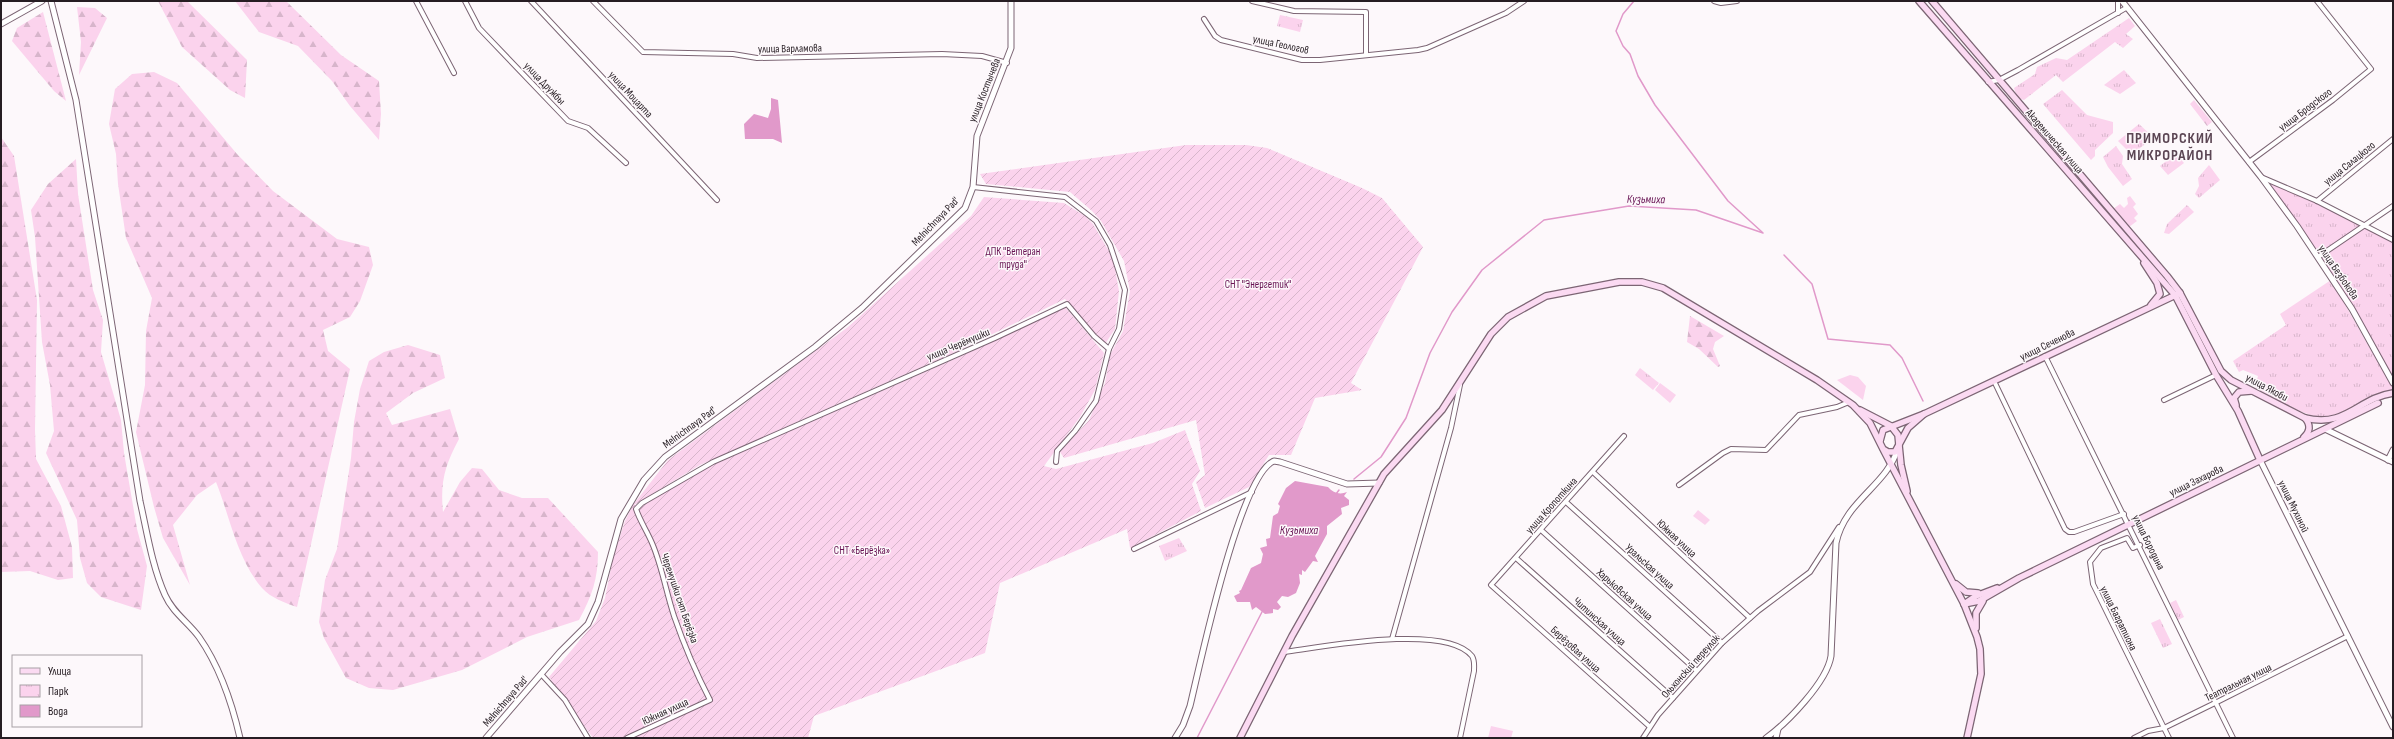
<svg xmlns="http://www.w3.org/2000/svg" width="2394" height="739" font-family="'Sofia Sans Condensed',sans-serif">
<defs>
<pattern id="forest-firs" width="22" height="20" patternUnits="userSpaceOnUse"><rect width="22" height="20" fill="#fbd3ed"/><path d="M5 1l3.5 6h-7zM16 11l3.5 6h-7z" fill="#d7b5cb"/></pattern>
<pattern id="park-tufts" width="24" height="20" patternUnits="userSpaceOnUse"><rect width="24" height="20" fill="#fbd3ed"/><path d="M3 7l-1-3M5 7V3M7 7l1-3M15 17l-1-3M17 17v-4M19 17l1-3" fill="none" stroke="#d7b5cb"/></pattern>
<pattern id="garden-furrows" width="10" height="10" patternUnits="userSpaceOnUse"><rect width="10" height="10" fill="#fbd3ed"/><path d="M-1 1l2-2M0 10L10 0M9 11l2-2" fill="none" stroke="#d7b5cb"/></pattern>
</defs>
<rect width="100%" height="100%" fill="#fdf8fb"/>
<g fill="#fbd3ed">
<polygon points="2130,196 2136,204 2133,207 2138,214 2134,218 2137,221 2129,227 2113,209 2120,204 2124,208 2128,204 2127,198"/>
<polygon points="1850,375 1858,377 1866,386 1863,400 1837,380"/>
<polygon points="1660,383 1676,395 1670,403 1655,390"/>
<polygon points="1698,510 1710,520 1705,525 1693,516"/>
<polygon points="1491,726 1513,731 1511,738 1488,738"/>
</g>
<g fill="url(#forest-firs)">
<polygon points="158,1 187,1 247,60 245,98 230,90 182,47"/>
<polygon points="235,1 286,1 341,55 379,81 381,114 379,140 350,106 332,81 298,46 259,32"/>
<polygon points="77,7 95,8 107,18 79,75 81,42"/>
<polygon points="43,12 66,101 54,91 12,41 17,28"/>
<path d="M154 72 177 83 237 154 273 191 337 239 369 247 373 265 360 301 350 317 323 330 328 351 350 369 297 607C285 603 271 598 262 588 237 559 230 517 216 482L197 495 173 525 190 585 163 538 154 507 136 432 145 385 146 331 152 298 126 238 118 184 116 154 109 124 115 89 132 74Z"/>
<polygon points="2194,100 2212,122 2207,126 2190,104"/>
<polygon points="1,137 14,156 37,300 35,430 36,459 61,506 72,547 73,578 58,580 30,571 1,572"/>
<polygon points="76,159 78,194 93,290 103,320 101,352 121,420 124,453 137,529 147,566 141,610 101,597 87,583 80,558 77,520 46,453 54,431 50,385 42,342 35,237 31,210 48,184"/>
<polygon points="1690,316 1724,336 1715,342 1713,349 1720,366 1718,367 1699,349 1687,342"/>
<path d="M408 345 440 355 445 378 413 393 386 413 392 425 450 409 459 439C445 465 440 482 443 512L460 482 472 468 482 469 499 490 522 498H548L598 552C598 579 592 596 579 620L527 637 462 670 393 690 369 688 346 678 324 638 319 622 325 580 337 549 351 458 354 422 360 389 369 361 384 352Z"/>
</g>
<g fill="url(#park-tufts)">
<polygon points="1280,15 1303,20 1300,32 1277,26"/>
<polygon points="2129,18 2135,26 2126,34 2133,39 2123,48 2115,42 2063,82 2056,75 2024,100 2017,98 2014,88 2035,74 2037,67 2056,58 2067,60"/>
<polygon points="2124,70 2136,83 2120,94 2104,85"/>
<polygon points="2062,90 2087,115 2113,122 2113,133 2095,150 2095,156 2091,160 2043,104"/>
<polygon points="2139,124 2153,137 2132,155 2118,141"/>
<polygon points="2116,146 2123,156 2122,164 2132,179 2123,186 2108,167 2103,157"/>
<polygon points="2176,153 2184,163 2168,175 2160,166"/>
<polygon points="2209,165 2220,180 2199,198 2195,194 2199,186 2198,178"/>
<polygon points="2261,177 2284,186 2393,240 2393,383 2352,309"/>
<polygon points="2187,205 2194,212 2169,234 2164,233 2167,224"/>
<path d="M2331 280 2393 389 2335 418C2307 420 2279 400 2255 387L2258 376 2243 370 2239 372 2233 361 2286 325 2280 314Z"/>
<polygon points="1640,368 1659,383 1653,390 1635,375"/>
<polygon points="1179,538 1187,551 1165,561 1159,546"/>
<polygon points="2176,600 2184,617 2178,620 2170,603"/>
<polygon points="2160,619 2172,644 2163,648 2151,623"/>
</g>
<g fill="url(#garden-furrows)">
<polygon points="1186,145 1246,145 1267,148 1362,188 1382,198 1423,247 1351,383 1362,390 1315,398 1291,455 1269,455 1249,487 1205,508 1196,482 1205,475 1196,420 1064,458 1060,452 1089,420 1105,383 1110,355 1123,331 1130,291 1124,261 1101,221 1092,211 1070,192 986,184 980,174"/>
<polygon points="984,197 1064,203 1085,216 1093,224 1113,258 1119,291 1115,329 1105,344 1065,299 951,354 700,465 634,505 644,505 701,470 957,358 1065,307 1104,353 1095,390 1080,417 1044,466 1056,469 1153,443 1185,430 1200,471 1192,484 1201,511 1130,548 1127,529 1000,583 985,653 814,716 808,738 593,738 549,677 596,621 605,598 613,558 625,521 633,505 668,460 848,327 971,216"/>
</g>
<g fill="#e199ca">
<polygon points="771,98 778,100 782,143 773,139 745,139 744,124 754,114 768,118 771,109"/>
<path d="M1295 481 1328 487C1333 493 1340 495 1347 492L1344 496 1349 500V505L1341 508 1342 514 1327 526V534L1315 556 1318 562 1313 561 1305 572 1302 570V575L1299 574 1300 583 1296 593 1288 597 1282 596 1277 602 1281 607 1278 610 1273 609V613L1265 614 1256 607 1252 610 1250 602H1237L1234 596 1240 593 1239 591 1241 590 1251 568 1261 563 1263 554 1260 548 1267 546 1266 539 1270 538 1273 516 1278 513 1280 506 1278 504 1286 488Z"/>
</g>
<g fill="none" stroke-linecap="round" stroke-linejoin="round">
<g stroke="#e199ca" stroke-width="1.5">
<polyline points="1634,1 1623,14 1616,31 1623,46 1630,54 1638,76 1655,105 1728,201 1762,232"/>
<polyline points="1784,255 1812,284 1828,339 1890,345 1902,358 1923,401"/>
<polyline points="1354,479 1381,457 1406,418 1430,353 1452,312 1482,270 1544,220 1629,206 1696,210 1763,233"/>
<polyline points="1336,494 1339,490"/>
<polyline points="1197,738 1263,610"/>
</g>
<g stroke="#7c6574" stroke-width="6">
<g id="minor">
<polyline points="416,1 454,73"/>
<polyline points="465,1 479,28 568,121 588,128 626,163"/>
<polyline points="531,1 717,200"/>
<polyline points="593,1 643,52 733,54 757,58 942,54 982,56 1007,63"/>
<polyline points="1252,1 1294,11 1366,12 1366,55"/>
<polyline points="1714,1 1721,3 1737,1"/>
<polyline points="2118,13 2118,1"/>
<polyline points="1204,19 1215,36 1221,40 1302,60 1320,60 1418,50 1427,48 1506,13 1524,1"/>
<polyline points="1988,82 1999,80 2018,70 2126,8"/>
<polyline points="2249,162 2333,100 2371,69 2317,1"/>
<polyline points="2261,177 2317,201 2393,240"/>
<polyline points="2317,201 2393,139"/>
<polyline points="2318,257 2393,206"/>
<polyline points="2045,356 2233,738"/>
<polyline points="1994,381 2065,529 2069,532 2074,532 2124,514"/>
<polyline points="2164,400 2216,375"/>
<polyline points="1624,436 1491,585 1649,726"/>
<polyline points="1056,462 1057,451 1075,431 1096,401 1109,349"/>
<polyline points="1593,472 1750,618"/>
<polyline points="1679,485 1723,453 1731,449 1766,450 1799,415 1837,407 1849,402"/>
<polyline points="1566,502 1722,643"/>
<polyline points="1541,530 1696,670"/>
<polyline points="2140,545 2133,548 2127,538 2101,548 2090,562 2093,584 2169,738"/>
<polyline points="1134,549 1252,492"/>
<polyline points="1516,558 1673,698"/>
<polyline points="1392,639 1451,428 1460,385"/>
<path d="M1285 652C1322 647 1446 623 1472 656 1475 661 1474 666 1474 671L1460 738"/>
<polyline points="541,674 565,700 588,738"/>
<path d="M627 738 710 700C696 673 684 645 674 616 666 592 662 566 652 543 647 531 640 521 636 509L642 503 713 462 995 338 1067 304 1094 336 1109 349 1119 329 1125 290 1110 245 1096 221 1065 197 973 187"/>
<polyline points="1643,738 1658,715 1722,643 1758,611 1810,572 1839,527"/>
<polyline points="2134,738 2148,731 2164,728 2217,702 2348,636"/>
</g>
</g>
<g stroke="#7c6574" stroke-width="7">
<g id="tertiary">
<path d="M51 1 76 100 140 501C147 532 152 566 165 595 173 613 188 622 199 637 220 667 232 703 240 738"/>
<polyline points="2122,1 2261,177 2297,226 2352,309 2393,383"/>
<polyline points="1,24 42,1"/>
<polyline points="2325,429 2393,462"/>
<polyline points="2260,460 2393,727"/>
<polyline points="2388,460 2393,450"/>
<polyline points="486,738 560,652 588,624 598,602 621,519 644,480 665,457 815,347 862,308 965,208 973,187 977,136 1011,48 1011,1"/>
<path d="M1175 738 1183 725 1190 706C1200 665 1240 474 1274 461L1280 462 1347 484 1379 483"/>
<path d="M1766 738C1787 723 1827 682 1831 656L1836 543C1845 500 1887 486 1898 448"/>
<polyline points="1776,738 1778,729"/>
</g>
</g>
<g stroke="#7c6574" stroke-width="8">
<g id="secondary">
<polyline points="1919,1 2175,295 2216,375 2238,411 2260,460"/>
<path d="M1932 1 2167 276 2180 293 2221 371 2231 380 2305 418C2347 428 2358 398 2393 393"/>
<polyline points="2144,263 2157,283 2160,294 2151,305"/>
<polyline points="2236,405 2234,398 2239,392 2251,391"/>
<polyline points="1860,410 1891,426 1898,435 1901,465 1907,491"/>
<path d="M2304 437C2310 432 2311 425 2305 418"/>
<polyline points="1880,441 1883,430 1924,414 2180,293"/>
<polyline points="1884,451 1964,604 1977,637 1980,649 1981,674 1967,738"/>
<polyline points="1956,584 1966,592 1978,593"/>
<polyline points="1964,604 1979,601 2019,578 2378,403"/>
<polyline points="1964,604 1976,596 1997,588"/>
<polyline points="1976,628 1976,613 1983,601"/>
<polyline points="1240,738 1292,636 1384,474 1442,410 1491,334 1508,317 1546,296 1619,282 1642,282 1663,288 1817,380 1853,405 1870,423 1883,449 1888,452 1895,452 1908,428 1924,414"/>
</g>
</g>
<use href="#minor" stroke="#fff" stroke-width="4"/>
<use href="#tertiary" stroke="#fff" stroke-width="5"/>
<use href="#secondary" stroke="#fbdaf2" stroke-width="5.5"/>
</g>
<g text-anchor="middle" stroke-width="3" stroke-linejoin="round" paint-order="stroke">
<g font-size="11" fill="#261d23" stroke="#fdf8fb">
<text transform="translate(1281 44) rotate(12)" y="4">улица Геологов</text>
<text transform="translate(790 48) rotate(-1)" y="4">улица Варламова</text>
<text transform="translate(545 83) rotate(46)" y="4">улица Дружбы</text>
<text transform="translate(984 90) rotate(-68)" y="4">улица Костычева</text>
<text transform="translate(631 94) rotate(47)" y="4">улица Моцарта</text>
<text transform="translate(2305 109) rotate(-37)" y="4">улица Бродского</text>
<text transform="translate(2055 141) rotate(49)" y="4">Академическая улица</text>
<text transform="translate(2349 163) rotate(-39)" y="4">улица Салацкого</text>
<text transform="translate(935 221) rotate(-46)" y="4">Melnichnaya Pad'</text>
<text transform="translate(2339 272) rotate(56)" y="4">улица Безбокова</text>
<text transform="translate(958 344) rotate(-23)" y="4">улица Черёмушки</text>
<text transform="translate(2047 344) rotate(-26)" y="4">улица Сеченова</text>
<text transform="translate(2267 387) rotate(28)" y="4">улица Якоби</text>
<text transform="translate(689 427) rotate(-36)" y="4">Melnichnaya Pad'</text>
<text transform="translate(2196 480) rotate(-26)" y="4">улица Захарова</text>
<text transform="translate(1551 505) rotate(-48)" y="4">улица Кропоткина</text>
<text transform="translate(2294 506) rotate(64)" y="4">улица Мухиной</text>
<text transform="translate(1677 538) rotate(43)" y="4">Южная улица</text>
<text transform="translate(2149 542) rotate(64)" y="4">улица Бородина</text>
<text transform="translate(1650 566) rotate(42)" y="4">Уральская улица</text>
<text transform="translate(1625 594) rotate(42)" y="4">Харьковская улица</text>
<text transform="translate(680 598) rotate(71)" y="4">Черемушки снт Берёзка</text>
<text transform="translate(2119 618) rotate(64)" y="4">улица Багратиона</text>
<text transform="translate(1600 621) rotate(42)" y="4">Читинская улица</text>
<text transform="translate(1576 649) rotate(42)" y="4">Берёзовая улица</text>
<text transform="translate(1690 666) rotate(-48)" y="4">Ольхонский переулок</text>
<text transform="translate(2238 682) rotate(-26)" y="4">Театральная улица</text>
<text transform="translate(505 701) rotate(-49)" y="4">Melnichnaya Pad'</text>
<text transform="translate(665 711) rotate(-25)" y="4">Южная улица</text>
</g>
<g font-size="11" fill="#671353" stroke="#fdf8fb">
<text x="1013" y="255">ДПК "Ветеран<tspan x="1013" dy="13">труда"</tspan></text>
<text x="1258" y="288">СНТ "Энергетик"</text>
<text x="862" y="554">СНТ «Берёзка»</text>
</g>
<g font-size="12" font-style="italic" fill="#681454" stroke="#fdf8fb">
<text transform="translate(1646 199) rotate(1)" y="4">Кузьмиха</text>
<text x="1299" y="534">Кузьмиха</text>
</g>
<g font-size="15" font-weight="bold" letter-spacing="1" fill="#5c4654" stroke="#fdf8fb">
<text x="2170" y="143">ПРИМОРСКИЙ<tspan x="2170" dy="17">МИКРОРАЙОН</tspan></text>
</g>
</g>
<rect width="2394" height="739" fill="none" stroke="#261d23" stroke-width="4"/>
<rect x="12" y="655" width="130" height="72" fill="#fdf8fb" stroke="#a7a0a5"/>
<rect x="20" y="668" width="20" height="6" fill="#fbdaf2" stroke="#a7a0a5"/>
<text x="48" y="675" font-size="12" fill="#261d23">Улица</text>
<rect x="20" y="685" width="20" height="12" fill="url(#park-tufts)" stroke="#a7a0a5"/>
<text x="48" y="695" font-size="12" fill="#261d23">Парк</text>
<rect x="20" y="705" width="20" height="12" fill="#e199ca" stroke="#a7a0a5"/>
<text x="48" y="715" font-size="12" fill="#261d23">Вода</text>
</svg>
